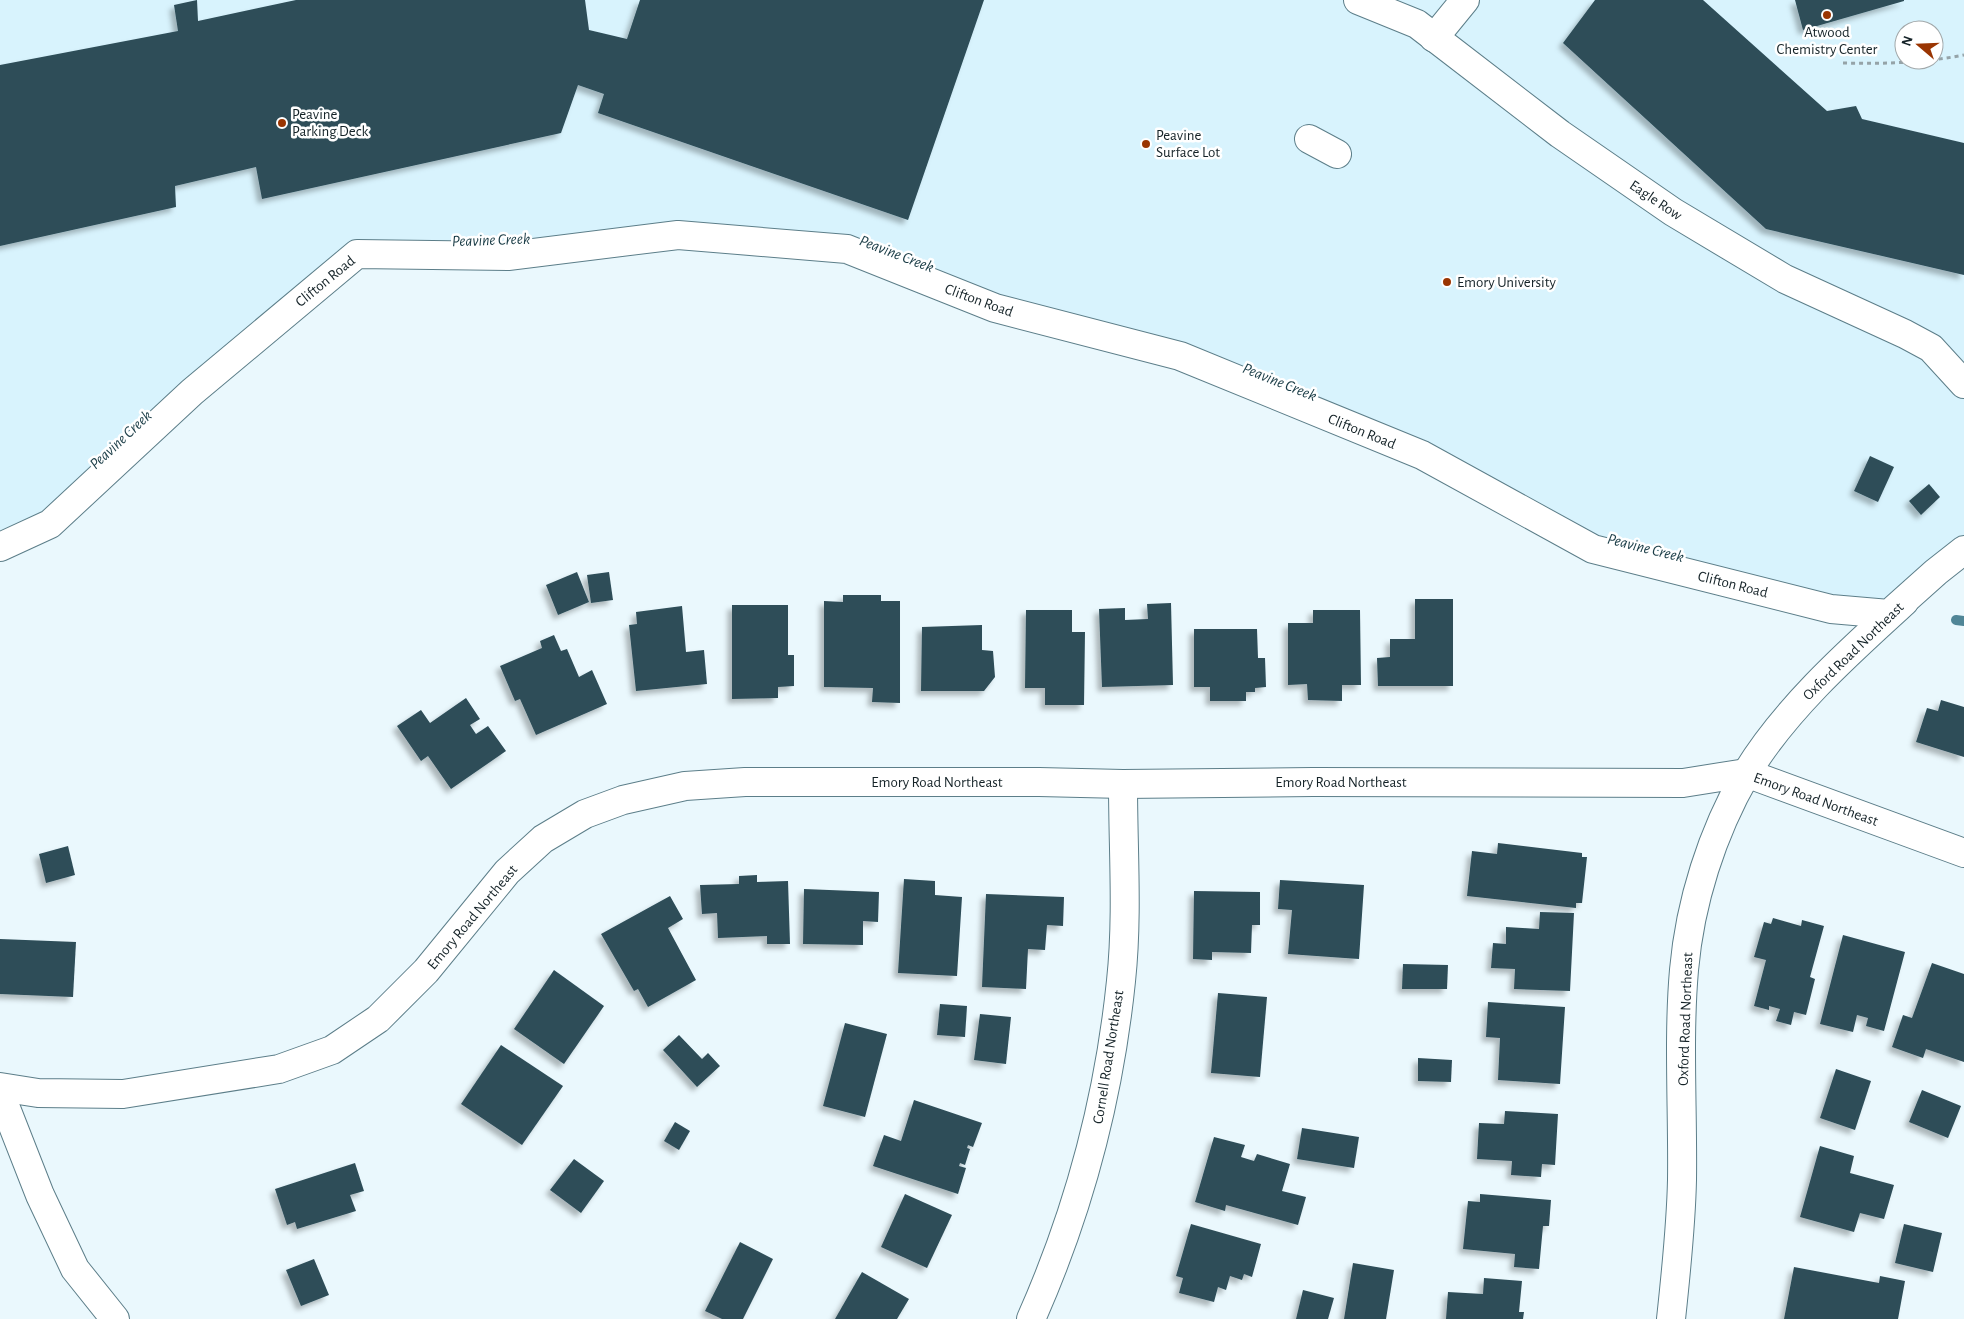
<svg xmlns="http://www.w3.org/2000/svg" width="1964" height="1319" font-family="'Alegreya Sans',sans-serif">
<defs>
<filter id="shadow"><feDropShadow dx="-4.5" dy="4.5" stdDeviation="2.5" flood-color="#0004"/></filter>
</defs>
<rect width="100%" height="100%" fill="#eaf8fd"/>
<path fill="#d8f3fd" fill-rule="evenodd" d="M0 0H1964V550L1889 614 1593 549 1422 455 847 249 678 235 357 254 192 392 0 547ZM1904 30H1934V60H1904Z"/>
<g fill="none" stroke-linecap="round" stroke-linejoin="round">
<polyline stroke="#508697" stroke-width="10" points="1956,620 1964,621"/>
</g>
<g fill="#2d4d58" filter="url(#shadow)">
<polygon points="197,0 198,21 296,0 585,0 589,30 627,39 640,0 984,0 908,220 598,113 604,94 578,85 561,133 262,199 256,167 175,186 176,207 0,246 0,65 178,31 174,5"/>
<polygon points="1595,0 1703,0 1827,111 1856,106 1862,119 1964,143 1964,275 1766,229 1563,43"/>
<polygon points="1795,0 1904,0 1904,1 1803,30"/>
<polygon points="1870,456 1894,467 1878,502 1854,491"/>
<polygon points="1929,484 1940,497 1921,515 1909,501"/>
<polygon points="577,572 589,602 558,615 546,585"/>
<polygon points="609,572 613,600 591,603 587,575"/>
<polygon points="843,595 881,595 881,601 900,601 900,703 872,702 873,688 824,687 824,601 843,602"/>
<polygon points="1415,599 1453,599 1453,686 1378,686 1377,658 1390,657 1390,639 1415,639"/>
<polygon points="1171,603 1173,685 1102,687 1099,609 1125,608 1125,620 1148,619 1147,604"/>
<polygon points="732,605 788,605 788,655 794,655 794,686 778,687 778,698 732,699"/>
<polygon points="682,606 686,652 704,650 707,684 636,691 629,625 637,624 636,612"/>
<polygon points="1026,610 1072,610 1072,632 1085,632 1084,705 1045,705 1045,688 1025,688"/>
<polygon points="1313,610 1360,610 1361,685 1342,685 1342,701 1308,700 1307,684 1288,685 1288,623 1313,623"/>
<polygon points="982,625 982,650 993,651 995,677 984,691 921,691 922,627"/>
<polygon points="1194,629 1257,629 1258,658 1265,658 1266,687 1255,688 1255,692 1246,692 1246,701 1210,701 1210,687 1194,687"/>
<polygon points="554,635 561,651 567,649 579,677 592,670 607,704 536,735 520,699 515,701 500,666 542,648 540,641"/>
<polygon points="466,698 480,719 470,725 476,734 488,726 506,751 451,789 428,756 421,761 397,726 421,710 430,723"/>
<polygon points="1941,700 1964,707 1964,757 1916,742 1927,708 1938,711"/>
<polygon points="1498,843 1582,853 1582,857 1587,857 1582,903 1576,903 1576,908 1467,896 1472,851 1497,854"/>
<polygon points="68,846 75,875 46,883 39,854"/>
<polygon points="757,875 757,882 788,881 790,944 767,944 767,936 718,938 717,913 702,914 700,885 739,884 739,876"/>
<polygon points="904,879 935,881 935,895 962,897 957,976 898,973"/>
<polygon points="1280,880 1364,885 1359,959 1288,954 1292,910 1278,909"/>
<polygon points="804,889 879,892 878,922 863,921 863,945 803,944"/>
<polygon points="1194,891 1260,892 1260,925 1252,925 1251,953 1212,952 1212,960 1193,959"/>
<polygon points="986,894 1064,897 1063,926 1047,925 1045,950 1028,949 1026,989 982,987"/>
<polygon points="670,896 683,919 668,928 696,980 648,1007 638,989 634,991 601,934"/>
<polygon points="1540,912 1574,913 1570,991 1514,989 1515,969 1491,968 1493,943 1506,944 1506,927 1539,929"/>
<polygon points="1773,918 1801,926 1802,920 1824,926 1810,977 1815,979 1806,1015 1794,1012 1791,1025 1776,1021 1780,1009 1769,1006 1769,1010 1754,1006 1766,960 1754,957 1764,922 1771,924"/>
<polygon points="1843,935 1905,952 1884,1031 1866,1026 1868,1018 1857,1015 1853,1032 1820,1024"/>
<polygon points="0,939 76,942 73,997 0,994"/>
<polygon points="1932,963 1964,974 1964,1062 1926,1049 1923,1058 1892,1047 1903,1015 1912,1018"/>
<polygon points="1403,964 1448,965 1447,989 1402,989"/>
<polygon points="554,970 604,1006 564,1064 514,1029"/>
<polygon points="1218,993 1267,997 1260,1077 1211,1073"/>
<polygon points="1488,1002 1565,1007 1560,1084 1498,1080 1500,1038 1486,1037"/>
<polygon points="940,1004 967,1006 965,1037 937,1035"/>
<polygon points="980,1014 1011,1017 1006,1064 974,1060"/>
<polygon points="845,1023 887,1034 865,1117 823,1106"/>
<polygon points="679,1035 702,1059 708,1053 720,1066 697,1087 663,1050"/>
<polygon points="501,1045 563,1086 522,1145 461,1104"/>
<polygon points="1418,1058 1452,1060 1451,1082 1418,1081"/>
<polygon points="1836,1069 1871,1081 1855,1130 1820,1118"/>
<polygon points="1922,1090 1961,1106 1948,1138 1909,1122"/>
<polygon points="914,1100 982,1123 973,1147 968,1145 967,1148 970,1149 965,1165 960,1163 959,1166 966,1168 958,1194 873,1166 884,1135 901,1141"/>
<polygon points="1505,1111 1558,1114 1555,1165 1542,1164 1541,1177 1511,1175 1512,1161 1477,1159 1479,1123 1504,1124"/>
<polygon points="675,1122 690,1131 679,1150 664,1141"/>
<polygon points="1302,1128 1359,1137 1354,1168 1297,1159"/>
<polygon points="1214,1137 1245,1145 1241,1157 1254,1161 1257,1154 1290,1164 1282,1191 1306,1197 1298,1225 1226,1205 1225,1211 1195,1202"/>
<polygon points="1820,1146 1854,1156 1850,1173 1894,1185 1884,1219 1860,1213 1854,1232 1800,1217"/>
<polygon points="574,1159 604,1181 581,1213 550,1190"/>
<polygon points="355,1163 364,1191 350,1195 356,1211 297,1229 295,1222 287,1225 275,1189"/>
<polygon points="905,1194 952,1215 927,1268 881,1247"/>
<polygon points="1480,1194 1551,1200 1549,1226 1543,1226 1539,1269 1514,1267 1515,1254 1463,1249 1468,1201 1480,1202"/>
<polygon points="1191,1224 1261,1244 1252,1277 1244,1274 1242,1280 1230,1276 1226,1290 1218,1287 1214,1302 1179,1293 1183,1278 1176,1276"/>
<polygon points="1904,1224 1942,1233 1933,1272 1895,1263"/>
<polygon points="740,1242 773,1259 743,1319 722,1319 705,1311"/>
<polygon points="314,1259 329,1295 301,1306 286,1270"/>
<polygon points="1353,1263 1394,1270 1386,1319 1344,1319"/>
<polygon points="1794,1267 1879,1283 1880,1276 1905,1281 1898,1319 1784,1319"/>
<polygon points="862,1272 909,1299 897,1319 835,1319"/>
<polygon points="1484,1278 1522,1281 1519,1312 1524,1312 1523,1319 1446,1319 1448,1292 1483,1294"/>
<polygon points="1303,1290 1334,1298 1328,1319 1296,1319"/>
</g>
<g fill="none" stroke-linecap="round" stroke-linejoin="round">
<g stroke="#5c7e89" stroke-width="30">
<g id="minor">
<polyline points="1358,0 1417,24 1560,134 1673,212 1785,279 1905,334 1931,348 1964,384"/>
<polyline points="1434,38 1465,0"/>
<polyline points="1309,139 1337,154"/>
<polyline points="0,1087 38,1093 123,1094 279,1069 332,1050 378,1019 426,971 507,872 543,839 585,814 623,800 685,786 745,782 1039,782 1123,784 1313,782 1683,783 1746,773 1964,853"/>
<polyline points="0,1093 40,1195 75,1269 115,1319"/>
<path d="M1031 1319C1079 1211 1109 1098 1121 981 1128 916 1123 850 1123 784"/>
<path d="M1671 1319C1676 1273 1681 1227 1682 1180 1683 1111 1678 1039 1684 970 1690 902 1712 833 1746 774 1784 710 1849 652 1904 602"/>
</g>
</g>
<g stroke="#5c7e89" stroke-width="30">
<polyline id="major" points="0,547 50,524 192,392 357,254 508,256 678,235 847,249 995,308 1180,356 1422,455 1593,549 1831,609 1889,614 1936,572 1964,550"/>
</g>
<path stroke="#95a3a8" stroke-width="3" stroke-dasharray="4 4" stroke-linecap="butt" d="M1843 63C1884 64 1923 63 1964 55"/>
<use href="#minor" stroke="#fff" stroke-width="28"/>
<use href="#major" stroke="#fff" stroke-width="28"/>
</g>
<g fill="#9a3502" stroke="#fff" stroke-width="2">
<circle cx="1827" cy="15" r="5"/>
<circle cx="282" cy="123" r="5"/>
<circle cx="1146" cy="144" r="5"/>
<circle cx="1447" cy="282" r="5"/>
</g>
<g text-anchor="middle" stroke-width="5" stroke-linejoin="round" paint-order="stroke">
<g font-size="15" fill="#152328" stroke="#fff" text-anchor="start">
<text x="1827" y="37" text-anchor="middle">Atwood<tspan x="1827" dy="17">Chemistry Center</tspan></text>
<text x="292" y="119">Peavine<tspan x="292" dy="17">Parking Deck</tspan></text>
<text x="1156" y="140">Peavine<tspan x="1156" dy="17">Surface Lot</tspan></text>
<text x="1457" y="287">Emory University</text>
</g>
<g font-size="15" fill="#152328" stroke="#fff">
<text transform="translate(1656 200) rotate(34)" y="5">Eagle Row</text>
<text transform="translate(325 281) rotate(-39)" y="5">Clifton Road</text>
<text transform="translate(979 300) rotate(20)" y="5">Clifton Road</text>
<text transform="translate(1362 431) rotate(22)" y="5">Clifton Road</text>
<text transform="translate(1733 584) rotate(14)" y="5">Clifton Road</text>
<text transform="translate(1853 651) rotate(-44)" y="5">Oxford Road Northeast</text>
<text x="937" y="787">Emory Road Northeast</text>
<text x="1341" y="787">Emory Road Northeast</text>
<text transform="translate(1816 799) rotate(20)" y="5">Emory Road Northeast</text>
<text transform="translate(472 917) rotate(-50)" y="5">Emory Road Northeast</text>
<text transform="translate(1685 1019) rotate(-88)" y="5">Oxford Road Northeast</text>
<text transform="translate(1108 1057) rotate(-81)" y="5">Cornell Road Northeast</text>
</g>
<g font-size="16" font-style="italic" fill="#1a3c46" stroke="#fff">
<text transform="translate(491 239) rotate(-2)" y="6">Peavine Creek</text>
<text transform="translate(897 253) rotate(21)" y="6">Peavine Creek</text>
<text transform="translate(1280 381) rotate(22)" y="6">Peavine Creek</text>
<text transform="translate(120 439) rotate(-43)" y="6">Peavine Creek</text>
<text transform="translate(1646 547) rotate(14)" y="6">Peavine Creek</text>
</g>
</g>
<g transform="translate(1919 45) rotate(289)"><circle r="24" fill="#ffffff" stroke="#a1a7a9"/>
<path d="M0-4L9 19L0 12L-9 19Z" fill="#9a3502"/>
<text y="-8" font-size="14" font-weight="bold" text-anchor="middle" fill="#152328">N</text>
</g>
</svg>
